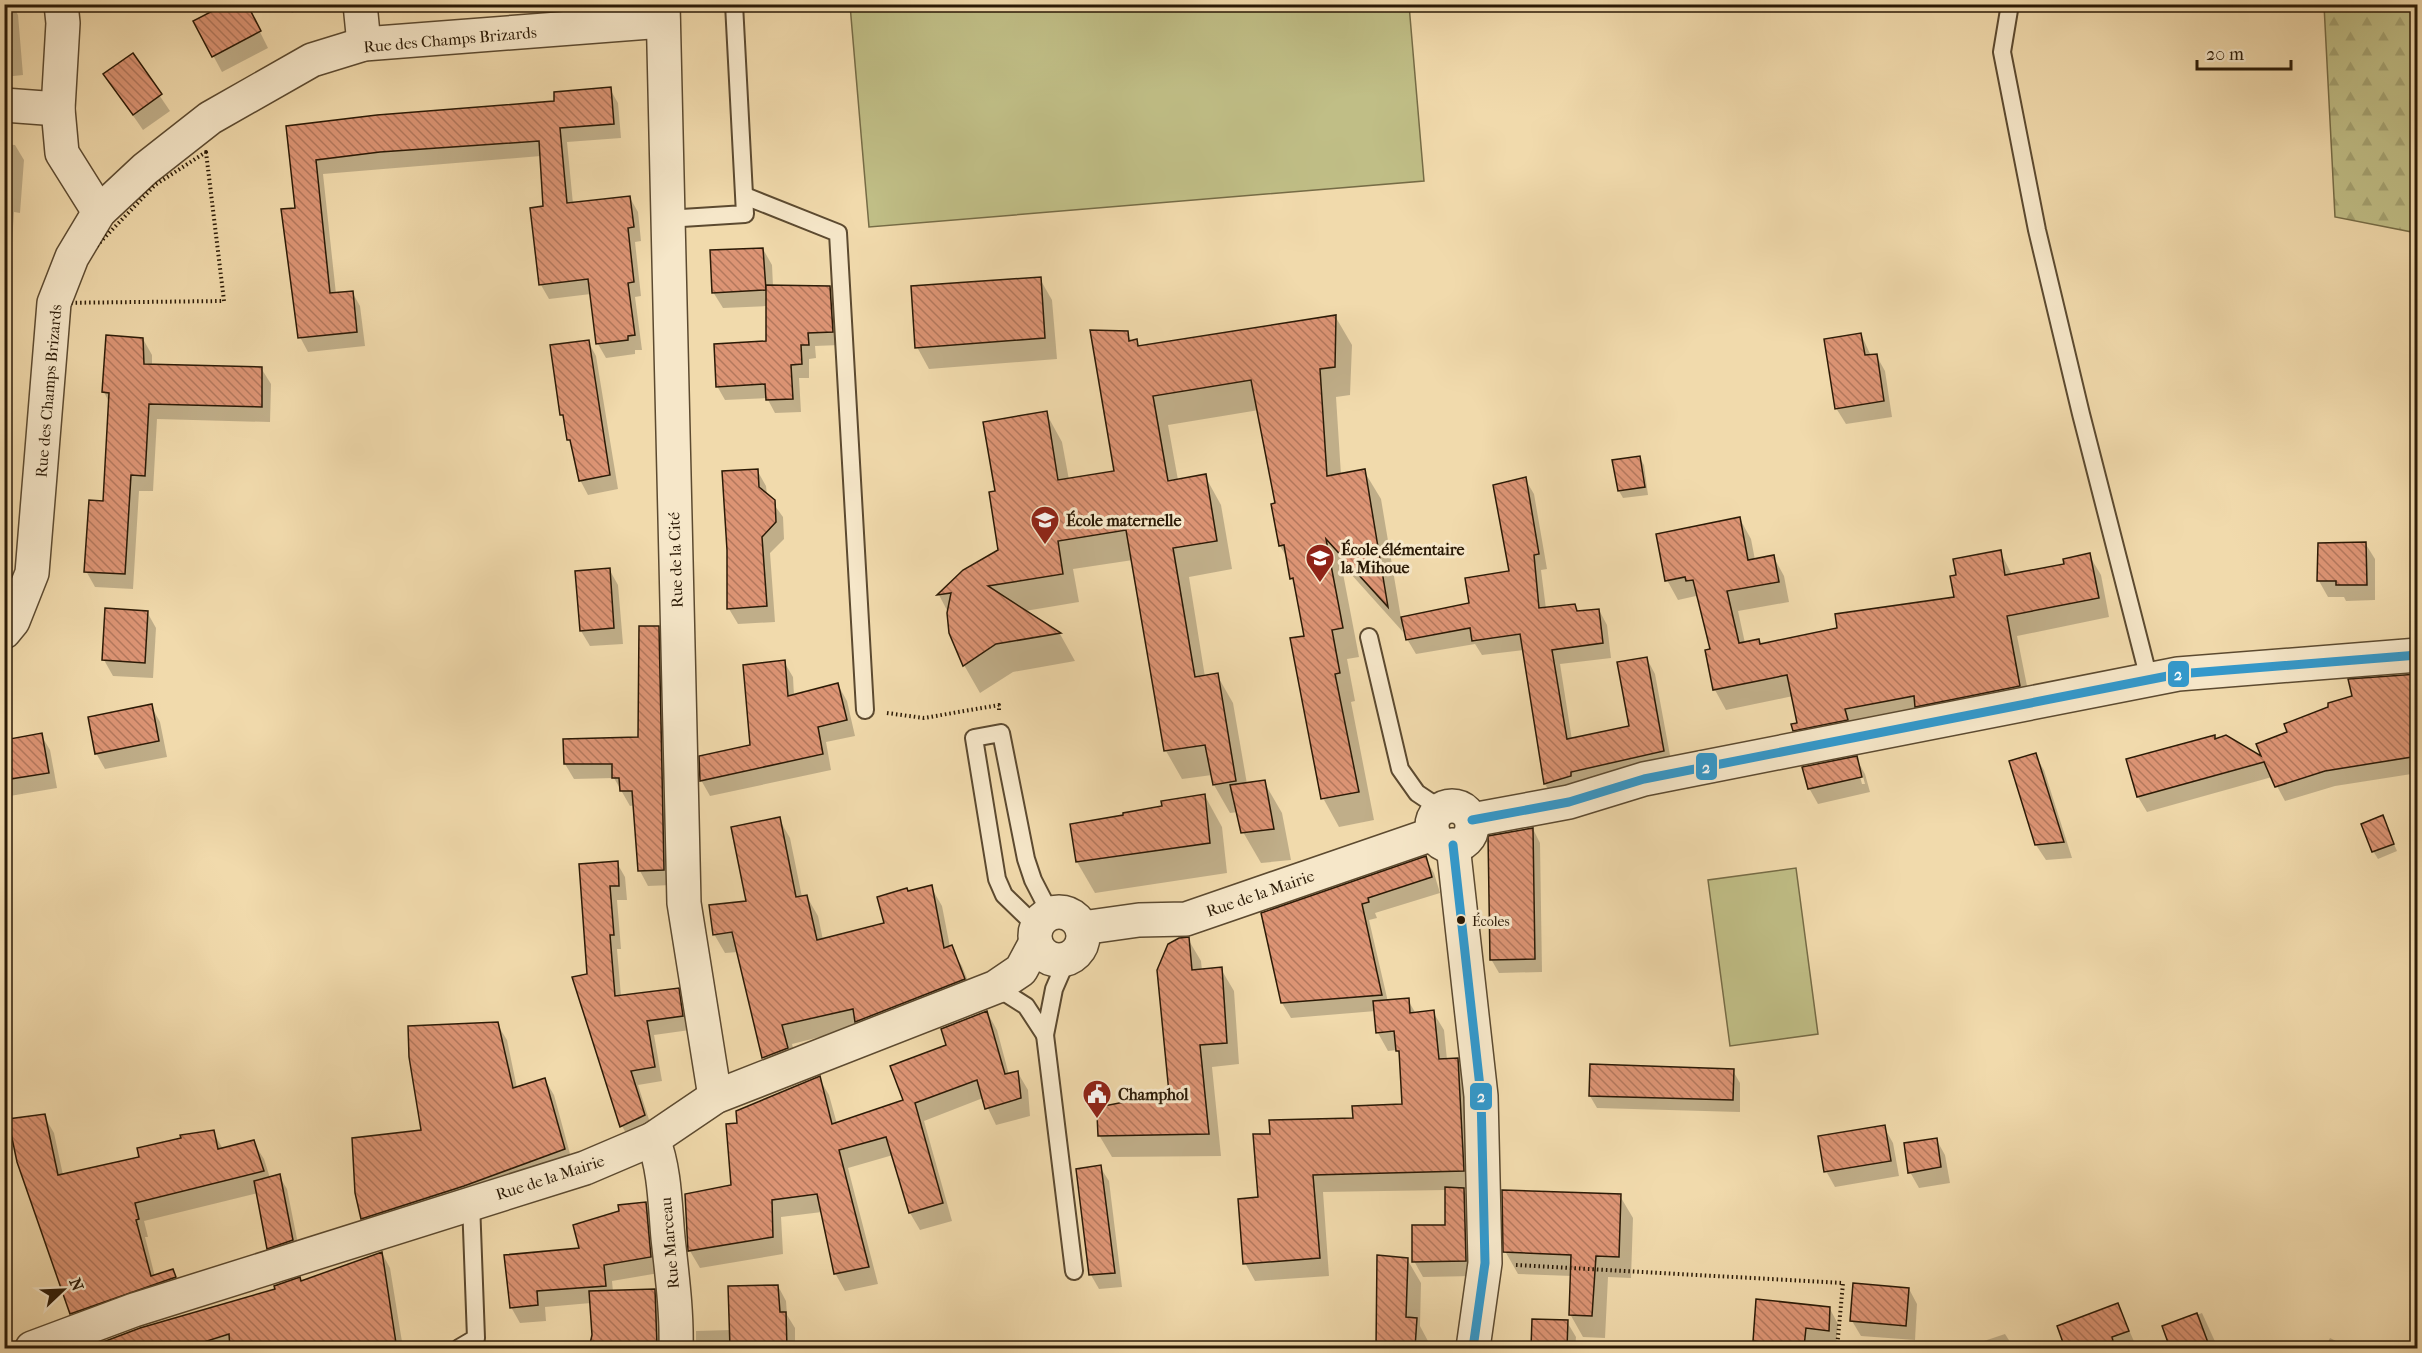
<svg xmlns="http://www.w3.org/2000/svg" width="2422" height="1353" font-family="'IM FELL French Canon',serif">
<defs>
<pattern id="forest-firs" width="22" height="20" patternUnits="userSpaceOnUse" patternTransform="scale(1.5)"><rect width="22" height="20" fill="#c0be86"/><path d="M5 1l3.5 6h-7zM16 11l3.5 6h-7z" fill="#a5a372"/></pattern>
<pattern id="building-back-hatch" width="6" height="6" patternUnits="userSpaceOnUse" patternTransform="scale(1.5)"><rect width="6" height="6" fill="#dc9474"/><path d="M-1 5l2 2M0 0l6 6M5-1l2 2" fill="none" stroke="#b3785d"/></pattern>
</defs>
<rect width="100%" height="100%" fill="#f1daac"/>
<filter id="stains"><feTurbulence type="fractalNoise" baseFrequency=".00333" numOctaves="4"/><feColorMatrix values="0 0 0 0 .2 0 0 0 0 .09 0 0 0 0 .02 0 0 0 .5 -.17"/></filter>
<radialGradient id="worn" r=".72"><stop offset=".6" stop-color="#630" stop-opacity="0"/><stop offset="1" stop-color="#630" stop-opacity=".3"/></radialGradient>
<polygon fill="url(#forest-firs)" stroke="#766c46" stroke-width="1.5" points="2324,5 2417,5 2417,233 2335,217"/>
<g fill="#c0be86" stroke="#766c46" stroke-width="1.5">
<polygon points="850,5 1409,5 1424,181 869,227"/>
<polygon points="1796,868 1818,1034 1730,1046 1708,880"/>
</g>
<g fill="#0003" fill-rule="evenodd">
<polygon points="4,4 12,4 18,15 23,75 4,77"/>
<polygon points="287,4 309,4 292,13"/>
<polygon points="251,14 268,48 222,72 195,22"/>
<polygon points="132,55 170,111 143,130 105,75"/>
<polygon points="610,89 618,103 621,138 567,142 573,204 630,198 638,212 641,241 635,242 641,296 635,297 642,350 635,350 635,354 606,358 598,344 591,294 549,299 541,285 532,209 544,207 541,156 323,174 336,294 352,292 360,306 365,346 308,352 300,337 297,209 288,127 556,102"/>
<polygon points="4,144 15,145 24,160 20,213 14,212 6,334"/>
<polygon points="763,249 772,265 773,286 830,287 838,301 840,345 815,346 816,358 809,359 809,378 799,378 801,412 775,413 767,398 725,400 717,386 767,343 767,306 723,308 713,292"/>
<polygon points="1040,279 1052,300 1057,359 929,369 917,347"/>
<polygon points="1335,316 1352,345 1350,395 1336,397 1341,475 1364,471 1381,499 1401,618 1471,604 1510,572 1525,479 1534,494 1547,569 1541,570 1546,609 1575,606 1578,612 1599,610 1607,625 1611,658 1560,664 1572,740 1630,727 1647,659 1655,674 1672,766 1554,799 1545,784 1524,650 1482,655 1475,644 1416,654 1407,639 1405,626 1402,627 1403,632 1341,563 1359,657 1347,659 1355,701 1351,702 1374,820 1339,827 1323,798 1306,637 1296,585 1288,559 1280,546 1277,504 1259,410 1168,425 1178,480 1205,476 1221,505 1232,569 1189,577 1205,677 1217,675 1233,703 1247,784 1264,782 1282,813 1291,860 1261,863 1243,832 1238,812 1230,813 1214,785 1212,775 1182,779 1166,751 1133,560 1073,569 1079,602 1025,611 1060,634 1075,661 1013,672 980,693 964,665 950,616 939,595 964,571 1000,551 996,492 1046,413 1062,442 1069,480 1115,472 1127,333 1132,342 1137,341 1140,347"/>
<polygon points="1861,334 1871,356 1876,355 1885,371 1892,417 1846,424 1836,408"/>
<polygon points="143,339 152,355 152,366 261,368 271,384 270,422 157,419 153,491 139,491 133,589 95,587 86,571 104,502 110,404 104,392"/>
<polygon points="588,341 596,356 618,489 588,495 580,480 573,448 562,415"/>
<polygon points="1640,458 1644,465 1648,495 1623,498 1619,491 1614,462"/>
<polygon points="757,470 766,486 767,495 783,517 784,539 770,553 775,622 738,624 729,609"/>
<polygon points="1740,519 1751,539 1755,560 1773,556 1784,576 1789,602 1738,611 1745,643 1759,641 1761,645 1838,629 1956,598 2000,551 2012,575 2065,565 2089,555 2101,575 2109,617 2017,636 2031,706 1806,750 1794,730 1799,724 1793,696 1726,710 1715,690 1707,651 1711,650 1699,601 1696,596 1678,600 1667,580"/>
<polygon points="2365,543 2375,559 2375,600 2346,601 2344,597 2328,597 2319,581"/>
<polygon points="609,569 618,585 623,644 590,646 581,631"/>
<polygon points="147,612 156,628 153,678 113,676 104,660"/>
<polygon points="658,627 666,642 672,885 648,886 640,871 635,805 630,806 614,778 574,779 565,764 640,738"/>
<polygon points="784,662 793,677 794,696 838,685 847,701 855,736 826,742 831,770 710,796 701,780 752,746"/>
<polygon points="2418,674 2418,773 2335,786 2285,801 2272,777 2147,812 2138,797 2128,760 2214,736 2216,740 2264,759 2289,733"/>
<polygon points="151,706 160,722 167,757 105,769 96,753"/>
<polygon points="41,735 50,750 57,788 4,797 4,741"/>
<polygon points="2035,755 2044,770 2072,858 2046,860 2036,845"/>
<path d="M1856 758 1865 774 1870 792 1818 804 1809 788ZM1859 773H1862L1865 784H1862Z"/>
<polygon points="1205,796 1222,827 1227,873 1095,893 1077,862 1164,807"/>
<polygon points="2382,817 2397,851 2378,859 2373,851"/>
<polygon points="779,819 790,838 802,897 807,897 818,916 823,940 886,924 931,887 942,906 950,947 962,966 975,998 792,1044 798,1068 775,1077 764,1058 738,952 725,953 714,934 747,902"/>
<polygon points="1533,829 1540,843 1542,972 1499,973 1491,959"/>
<polygon points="1425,858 1434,873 1440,893 1375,913 1377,918 1369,920 1388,1002 1408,1000 1416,1014 1433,1012 1444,1030 1447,1060 1457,1059 1467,1077 1474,1189 1463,1189 1473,1206 1474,1276 1423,1277 1414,1261 1447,1226 1446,1190 1323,1192 1329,1276 1255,1281 1245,1263 1271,1135 1354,1120 1404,1106 1401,1057 1397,1050 1388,1051 1378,1033 1376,1011 1291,1018 1282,1003 1263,914"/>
<polygon points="617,863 625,877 627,900 617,900 621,949 617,949 621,996 678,989 686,1004 690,1030 654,1035 662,1081 638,1085 652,1129 630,1140 622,1126 574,978 589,976 581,866"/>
<polygon points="1188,939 1201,961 1202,971 1221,969 1234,991 1239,1064 1212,1067 1221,1156 1112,1157 1099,1135 1171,1095"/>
<polygon points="987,1012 997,1030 1009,1075 1018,1073 1028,1090 1030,1116 996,1125 983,1098 924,1121 952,1221 920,1230 910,1213 893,1155 848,1168 878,1284 845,1291 835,1273 822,1212 781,1217 783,1254 700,1268 690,1251 733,1186 739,1125 819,1078 829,1095 837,1124 905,1101 948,1046"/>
<polygon points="497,1024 507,1040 517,1088 545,1080 554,1095 573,1165 371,1234 362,1218"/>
<polygon points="1733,1071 1740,1083 1740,1112 1597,1108 1590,1096"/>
<polygon points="44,1116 54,1133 63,1175 141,1158 213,1132 223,1149 253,1142 264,1159 270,1178 279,1176 287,1189 300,1254 276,1261 268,1248 258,1193 144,1221 148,1237 145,1237 155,1277 172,1271 182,1288 81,1331 71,1313"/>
<polygon points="1884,1127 1893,1143 1899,1176 1835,1187 1826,1171"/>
<polygon points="1936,1139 1945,1155 1950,1183 1919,1188 1910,1172"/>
<polygon points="1100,1167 1109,1181 1122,1287 1099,1289 1091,1275 1078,1170"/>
<polygon points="1620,1196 1633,1218 1631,1278 1608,1277 1605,1338 1583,1337 1570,1314 1572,1276 1518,1274 1505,1251"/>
<polygon points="646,1204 655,1219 659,1273 612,1281 613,1292 654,1291 662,1306 664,1348 590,1348 593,1335 591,1303 545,1307 546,1321 520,1323 511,1307 580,1249"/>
<polygon points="382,1253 390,1268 403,1348 106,1348 104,1343 211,1307 301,1282"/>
<polygon points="1378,1257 1407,1259 1421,1283 1420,1326 1429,1343 1429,1348 1378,1348"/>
<polygon points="778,1286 786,1301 787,1315 795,1328 795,1348 696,1348 696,1331 731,1330"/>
<polygon points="1909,1289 1917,1304 1915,1340 1861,1336 1852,1321"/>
<polygon points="1758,1301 1830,1309 1838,1324 1836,1345 1814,1343 1814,1348 1753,1348"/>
<polygon points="2118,1305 2136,1346 2066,1348 2059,1327"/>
<polygon points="2202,1313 2218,1348 2172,1348 2164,1327"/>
<polygon points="1534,1320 1567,1322 1576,1337 1575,1348 1532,1348"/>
<polygon points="2005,1334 2014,1348 1963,1348"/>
<polygon points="2330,1338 2350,1348 2325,1348"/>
<polygon points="2418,1342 2418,1348 2400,1348"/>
</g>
<g fill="url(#building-back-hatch)" stroke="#2b1a06" stroke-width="1.5">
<polygon points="226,4 247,4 261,31 212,57 193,21"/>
<polygon points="133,53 162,94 133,115 103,74"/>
<polygon points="611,87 614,124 560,128 567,203 630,196 634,227 628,228 634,282 628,283 635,335 628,336 628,340 596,344 588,279 539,285 530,208 543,206 539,141 380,152 316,160 330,293 353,291 357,332 298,338 281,209 295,208 286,126 377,115 554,101 554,92"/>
<polygon points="763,248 766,290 712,293 710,250"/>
<polygon points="1041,277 1045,338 915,348 911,286"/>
<polygon points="766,285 830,286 833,332 808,333 809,345 801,345 802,364 791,365 793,399 766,400 765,384 716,387 714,344 766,341"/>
<polygon points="1336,315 1335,367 1320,369 1327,476 1365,469 1388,607 1326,539 1343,628 1332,630 1340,673 1335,674 1359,792 1321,799 1290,638 1304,636 1293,578 1290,579 1284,545 1279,546 1271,504 1275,503 1251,380 1153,396 1168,481 1206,474 1217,541 1173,548 1195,677 1218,673 1236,781 1213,785 1205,745 1164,751 1126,530 1058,541 1063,574 988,586 1061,633 996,644 963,666 949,633 947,613 951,593 937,595 963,570 998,550 989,492 995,491 983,422 1047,411 1058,480 1114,471 1090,330 1128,331 1129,341 1137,339 1138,346"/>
<polygon points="1861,333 1865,355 1877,354 1884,401 1835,409 1824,339"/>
<polygon points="106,335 143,338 144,364 262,367 262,407 149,404 145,476 131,475 125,574 84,572 89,500 103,501 109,393 102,392"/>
<polygon points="589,340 610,475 579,481 570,440 567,440 563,415 560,415 550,345"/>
<polygon points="1640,456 1645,487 1618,491 1612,460"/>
<polygon points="758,469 759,487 775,500 776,522 762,537 767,606 727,609 727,550 722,471"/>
<polygon points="1526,477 1539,554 1534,555 1539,608 1575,604 1577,611 1599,609 1603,643 1552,650 1567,739 1629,726 1617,662 1647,657 1664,751 1571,772 1571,776 1544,784 1520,634 1472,641 1470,628 1406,640 1401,617 1469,603 1465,578 1509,571 1493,485"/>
<polygon points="1740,517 1748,560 1774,555 1779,582 1727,591 1739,643 1759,639 1760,644 1837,628 1835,614 1954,597 1950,576 1956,575 1953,559 2001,550 2005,575 2064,564 2063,559 2090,553 2099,598 2007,616 2020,686 1915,707 1914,696 1845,709 1848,720 1793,731 1791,724 1797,723 1787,675 1713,690 1705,650 1710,649 1693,580 1686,581 1685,577 1665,581 1656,534"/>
<polygon points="2366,542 2367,585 2336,585 2336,581 2317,581 2318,543"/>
<polygon points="610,568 614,628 580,631 575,571"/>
<polygon points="105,608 148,611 145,663 102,660"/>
<polygon points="639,626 659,626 664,870 638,871 632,791 620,791 619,778 612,778 612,764 564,764 563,739 638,737"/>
<polygon points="785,660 788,696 838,683 847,720 818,727 823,754 700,781 699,756 750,745 743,665"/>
<polygon points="2418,674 2418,756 2325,771 2275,787 2264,762 2137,797 2126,759 2215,735 2215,739 2226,735 2261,756 2256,744 2287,732 2284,724 2328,707 2328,703 2352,696 2348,679"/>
<polygon points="152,704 159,741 95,754 88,717"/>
<polygon points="42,733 49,773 4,780 4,740"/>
<polygon points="2036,753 2064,842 2035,845 2009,761"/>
<polygon points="1857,756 1862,777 1808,789 1802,767"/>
<polygon points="1265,780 1274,829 1241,833 1230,785"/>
<polygon points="1205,794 1210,843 1076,862 1070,824 1123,815 1123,813 1162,806 1161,801"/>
<polygon points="2383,815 2394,844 2372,852 2361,824"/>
<polygon points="780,817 796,897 807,895 817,940 884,923 877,897 907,888 908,891 932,885 944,948 952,945 965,979 855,1022 853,1009 782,1025 788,1048 762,1058 732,932 713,935 709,905 746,901 731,827"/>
<polygon points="1533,828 1535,959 1490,960 1488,836"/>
<polygon points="1426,856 1432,877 1368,898 1369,902 1362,904 1382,995 1281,1003 1261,913"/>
<polygon points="618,861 619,886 610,886 614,935 610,935 615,996 679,988 683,1016 647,1021 655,1067 631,1071 645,1115 620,1127 572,977 587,974 579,864"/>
<polygon points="1189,937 1192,970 1222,967 1227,1043 1200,1045 1209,1134 1098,1136 1097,1114 1104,1106 1135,1100 1135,1097 1169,1093 1157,970 1168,944 1179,938"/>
<polygon points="1409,998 1410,1013 1434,1010 1439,1059 1458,1058 1464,1171 1313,1175 1320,1258 1243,1264 1238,1199 1258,1197 1253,1134 1270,1134 1269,1120 1353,1118 1352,1106 1402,1104 1399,1051 1396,1051 1394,1031 1376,1033 1373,1001"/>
<polygon points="987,1011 1005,1074 1018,1071 1021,1098 985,1109 977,1080 915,1103 943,1203 909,1213 886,1137 839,1150 869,1267 834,1274 817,1194 772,1200 773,1237 688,1251 685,1194 731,1185 726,1124 737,1123 736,1111 820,1076 832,1124 903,1100 890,1066 946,1045 941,1029"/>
<polygon points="498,1022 513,1088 545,1078 565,1149 464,1186 361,1219 355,1193 352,1138 421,1130 409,1057 408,1026"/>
<polygon points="1590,1064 1734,1069 1733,1100 1589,1096"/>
<polygon points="45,1114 58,1175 139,1157 137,1148 181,1138 180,1135 214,1130 218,1149 254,1140 264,1171 135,1203 139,1219 136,1220 151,1276 173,1269 176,1277 70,1314 17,1162 8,1119"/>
<polygon points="1885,1125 1891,1161 1824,1172 1818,1136"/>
<polygon points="1937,1138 1941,1167 1908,1173 1904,1143"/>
<polygon points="1101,1165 1115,1273 1089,1275 1076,1169"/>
<polygon points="280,1174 293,1240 267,1249 254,1181"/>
<polygon points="1445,1187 1464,1188 1466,1261 1412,1262 1412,1225 1445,1225"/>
<polygon points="1502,1190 1621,1194 1619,1257 1596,1256 1592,1316 1569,1315 1571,1255 1503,1252"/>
<polygon points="646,1202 651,1257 604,1265 606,1286 537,1291 538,1305 510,1308 504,1255 579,1248 573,1225 619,1211 618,1205"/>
<polygon points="382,1252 396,1343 358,1348 230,1348 229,1334 185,1348 104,1348 103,1342 140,1328 275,1289 274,1286 300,1277 301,1281"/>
<polygon points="1377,1255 1408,1258 1406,1317 1417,1318 1415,1348 1376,1348"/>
<polygon points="1853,1283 1909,1288 1906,1326 1850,1321"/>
<polygon points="778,1285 780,1312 786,1312 787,1348 730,1348 728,1286"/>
<polygon points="655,1289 657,1346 589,1348 592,1335 589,1291"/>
<polygon points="1756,1299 1830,1307 1829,1331 1806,1328 1804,1347 1753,1341"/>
<polygon points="2118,1303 2129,1331 2112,1337 2113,1341 2094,1348 2065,1348 2057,1326"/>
<polygon points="2197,1313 2210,1348 2170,1348 2162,1326"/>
<polygon points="1532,1319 1568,1320 1567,1348 1531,1348"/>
</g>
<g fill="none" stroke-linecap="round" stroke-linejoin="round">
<g stroke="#5c4a30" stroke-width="20">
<g id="service">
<polyline points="2010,4 2002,52 2037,230 2081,414 2149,679"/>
<polyline points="745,196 838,233 865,710"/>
<polyline points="666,219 745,214 734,4"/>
<polyline points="1369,637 1400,769 1417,793 1441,809"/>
<polyline points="1036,926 1004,895 997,879 974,738 1001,733 1026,859 1033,880 1050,913"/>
<polyline points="996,987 1026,1006 1045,1035 1054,989 1067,959"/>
<polyline points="1045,1035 1074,1271"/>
<polyline points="459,1348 476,1338 471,1202"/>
</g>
</g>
<g stroke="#5c4a30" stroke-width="36">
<g id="minor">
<polyline points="61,4 63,23 58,109 62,153 99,212"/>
<polyline points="360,4 364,44"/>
<polyline points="663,4 684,903 715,1097"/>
<polyline points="4,105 58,109"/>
<polyline points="4,632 13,621 32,573 54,303 72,257 99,212 145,169 210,118 312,60 364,44 663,21"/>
<polyline points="1472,820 1569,802 1644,779 2178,674 2418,655"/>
<path d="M653 1139C665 1170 665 1205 668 1238 672 1275 677 1312 676 1348"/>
</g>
</g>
<g stroke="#5c4a30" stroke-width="36">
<g id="tertiary">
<circle cx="1452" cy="826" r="20"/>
<polyline points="1453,845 1481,1096 1485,1263 1473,1348"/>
<circle cx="1059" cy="936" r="24"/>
<polyline points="1082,928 1139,920 1186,919 1433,834"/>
<polyline points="32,1348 134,1310 585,1168 653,1139 715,1097 996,987 1021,970 1035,944"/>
</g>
</g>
<g stroke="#2b1a06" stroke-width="4" stroke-dasharray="1.5 3" stroke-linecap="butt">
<polygon points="206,152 224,301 54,303 86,257 155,185"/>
<polyline points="887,713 924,718 999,705 999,710"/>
<polyline points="1516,1265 1843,1283 1837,1348"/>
</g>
<use href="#service" stroke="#f6e7c9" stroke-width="16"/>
<use href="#minor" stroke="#f6e7c9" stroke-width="33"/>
<use href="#tertiary" stroke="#f6e7c9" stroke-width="33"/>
<g stroke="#f6e7c9" stroke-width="14">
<g id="bus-1">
<polyline points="1472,820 1569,802 1644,779 2178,674 2418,655"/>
<polyline points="1453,845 1481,1096 1485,1263 1473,1348"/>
</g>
</g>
<use href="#bus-1" stroke="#39c" stroke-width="9"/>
</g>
<defs>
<g id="school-pin" transform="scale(1.5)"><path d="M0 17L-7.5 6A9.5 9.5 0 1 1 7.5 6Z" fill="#8f2418" stroke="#f6e7c9"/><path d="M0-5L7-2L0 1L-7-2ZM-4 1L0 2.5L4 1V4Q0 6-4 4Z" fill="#fff"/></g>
<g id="civic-pin" transform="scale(1.5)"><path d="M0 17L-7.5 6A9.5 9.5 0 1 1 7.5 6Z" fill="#8f2418" stroke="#f6e7c9"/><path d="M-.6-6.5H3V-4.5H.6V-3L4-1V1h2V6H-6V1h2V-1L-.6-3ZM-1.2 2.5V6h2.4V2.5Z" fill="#fff"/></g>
</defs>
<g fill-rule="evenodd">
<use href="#school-pin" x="1045" y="520"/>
<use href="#school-pin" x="1320" y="558"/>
<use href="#civic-pin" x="1097" y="1094"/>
</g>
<circle fill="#2b1a06" stroke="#f6e7c9" stroke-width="2" cx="1461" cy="920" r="5"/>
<g text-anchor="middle" stroke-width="6" stroke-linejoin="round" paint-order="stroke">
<g font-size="14" fill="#2b1a06" stroke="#f6e7c9" text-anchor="start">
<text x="1472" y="926">Écoles</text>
</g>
<g font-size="16" fill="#2b1a06" stroke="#f6e7c9">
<text transform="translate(450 39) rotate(-5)" y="6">Rue des Champs Brizards</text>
<text transform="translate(48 391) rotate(-85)" y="6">Rue des Champs Brizards</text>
<text transform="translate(675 560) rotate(-92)" y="6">Rue de la Cité</text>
<text transform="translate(1260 893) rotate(-19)" y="6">Rue de la Mairie</text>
<text transform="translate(550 1177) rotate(-18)" y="6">Rue de la Mairie</text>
<text transform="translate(669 1243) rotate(-95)" y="6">Rue Marceau</text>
</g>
<g font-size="16" font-weight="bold" fill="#2b1a06" stroke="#f6e7c9" text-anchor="start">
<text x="1066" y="526">École maternelle</text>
<text x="1341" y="555">École élémentaire<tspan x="1341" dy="18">la Mihoue</tspan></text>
<text x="1118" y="1100">Champhol</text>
</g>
</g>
<g stroke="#f6e7c9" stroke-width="2">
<rect x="2167" y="660" width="23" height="28" rx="6" fill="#39c"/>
<rect x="1695" y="752" width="23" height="29" rx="6" fill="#39c"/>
<rect x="1469" y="1082" width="24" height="29" rx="6" fill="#39c"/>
</g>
<g font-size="16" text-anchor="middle" font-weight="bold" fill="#fff">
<text x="2178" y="680">2</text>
<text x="1706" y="773">2</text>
<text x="1481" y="1102">2</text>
</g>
<rect width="2422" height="1353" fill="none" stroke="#f1daac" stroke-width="24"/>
<rect x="6" y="6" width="2410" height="1341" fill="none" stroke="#2b1a06" stroke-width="3"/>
<rect x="12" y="12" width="2398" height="1329" fill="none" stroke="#2b1a06" stroke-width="1.5"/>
<g transform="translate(63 1290) rotate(67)" stroke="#f6e7c9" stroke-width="4.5" paint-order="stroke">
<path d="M0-4.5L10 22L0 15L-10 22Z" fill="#2b1a06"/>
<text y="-9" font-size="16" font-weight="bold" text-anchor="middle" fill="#2b1a06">N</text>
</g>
<path d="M2197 60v9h94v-9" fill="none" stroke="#2b1a06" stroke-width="3"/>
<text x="2206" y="60" font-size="18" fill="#2b1a06" stroke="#f6e7c9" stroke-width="4.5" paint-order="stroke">20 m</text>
<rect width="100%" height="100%" filter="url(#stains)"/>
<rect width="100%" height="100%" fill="url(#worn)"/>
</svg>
